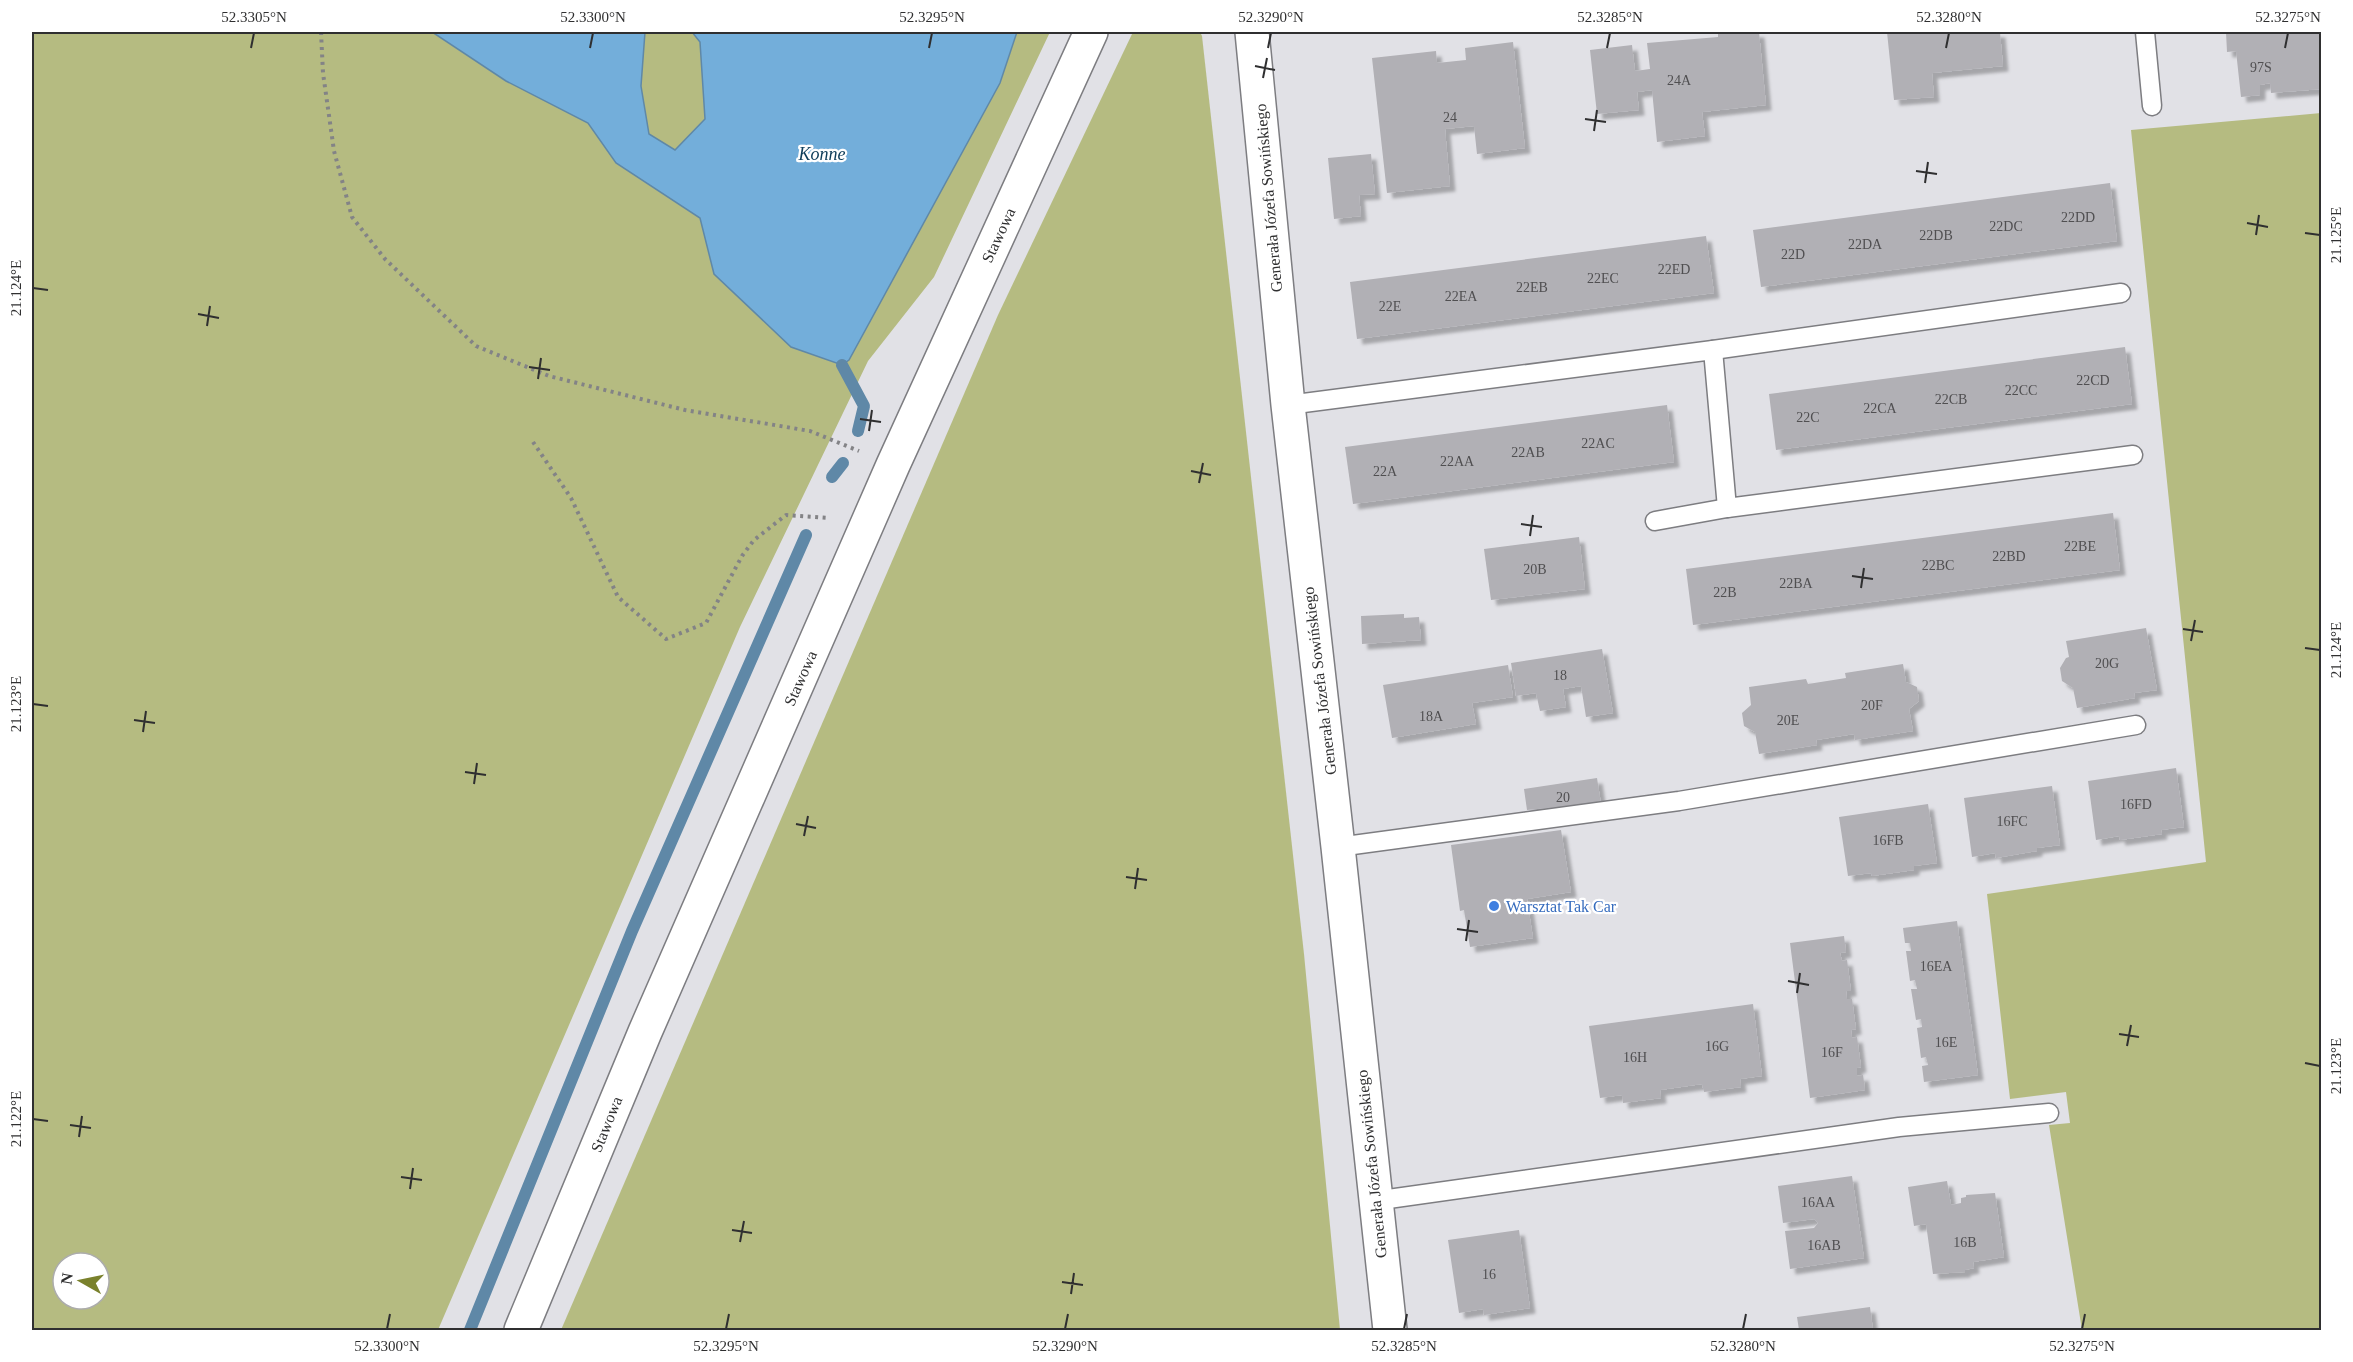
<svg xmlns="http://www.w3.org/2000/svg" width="2353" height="1362" font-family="Georgia,serif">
<defs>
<filter id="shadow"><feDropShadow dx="5.5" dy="5.5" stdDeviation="1.5" flood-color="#0004"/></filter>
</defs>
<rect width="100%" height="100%" fill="#e1e1e6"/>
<g fill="#b5bb81" fill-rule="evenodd">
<path d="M32 32H432L506 81 622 32H712L1000 83 1017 32H1050L934 277 868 361 740 627 438 1330H32ZM63 1263H99V1299H63Z"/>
<polygon points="1133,32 1200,32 1202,36 1304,954 1340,1330 561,1330 998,315"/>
<polygon points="2321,113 2321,1330 2082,1330 2049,1125 2070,1123 2066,1092 2010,1099 1987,894 2206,862 2131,130"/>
</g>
<polygon fill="#73aeda" stroke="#5f88a7" stroke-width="1.5" points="432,32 645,32 641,86 649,134 675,150 705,119 700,42 692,32 1017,32 1000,83 849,360 842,365 791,347 714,274 700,218 616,163 588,123 506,81"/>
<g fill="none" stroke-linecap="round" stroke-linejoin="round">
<g stroke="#5f88a7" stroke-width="12">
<polyline points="842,365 864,406 858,431"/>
<polyline points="832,477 843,463"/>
<polyline points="470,1330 632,931 806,535"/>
</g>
</g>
<g fill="#b1b0b5" filter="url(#shadow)">
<polygon points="1718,32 1759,32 1766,105 1702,112 1705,136 1657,142 1652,90 1637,92 1639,110 1597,114 1590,50 1632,45 1635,71 1650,69 1647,43 1718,37"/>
<polygon points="1887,32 2000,32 2003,66 1932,73 1934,97 1894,100"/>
<polygon points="2226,32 2322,32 2322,89 2271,93 2270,83 2260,85 2260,95 2241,97 2236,51 2227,52"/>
<polygon points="1513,42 1525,148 1477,154 1474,126 1445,129 1450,186 1387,193 1372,58 1436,51 1437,63 1466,60 1465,48"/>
<polygon points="1371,154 1375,194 1359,195 1361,216 1334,219 1328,158"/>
<polygon points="2110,183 2117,241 1761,287 1753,230"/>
<polygon points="1706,236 1714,293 1357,339 1350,282"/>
<polygon points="2125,347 2132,404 1776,450 1769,394"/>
<polygon points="1667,405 1674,462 1353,504 1345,447"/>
<polygon points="2113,513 2120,570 1693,625 1686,569"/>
<polygon points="1579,537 1585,589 1491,600 1484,549"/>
<polygon points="1404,614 1404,618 1419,617 1421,640 1362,644 1361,616"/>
<polygon points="2146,628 2157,690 2134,693 2135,698 2077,708 2073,688 2062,681 2060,668 2066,658 2069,657 2066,641"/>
<polygon points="1602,649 1613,713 1586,717 1581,686 1563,689 1566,707 1540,711 1536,693 1516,696 1511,663"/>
<polygon points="1903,664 1906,682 1917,687 1919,701 1909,709 1913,731 1855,740 1854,734 1816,740 1817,745 1759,754 1755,732 1744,726 1742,713 1751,705 1749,687 1806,679 1808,684 1846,678 1845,673"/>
<polygon points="1508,665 1513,697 1472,703 1476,724 1392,738 1383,685"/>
<polygon points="2176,768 2184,827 2161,830 2162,834 2120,840 2119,836 2096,840 2088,781"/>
<polygon points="1597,778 1601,804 1558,810 1557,807 1527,810 1524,789"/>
<polygon points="2052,786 2060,845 2037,848 2037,851 1996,858 1995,853 1972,857 1964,798"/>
<polygon points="1928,804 1937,863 1914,866 1914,870 1872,876 1871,873 1848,876 1839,817"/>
<polygon points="1561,830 1571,892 1527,899 1533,938 1470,947 1464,910 1460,911 1451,845"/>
<polygon points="1957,921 1978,1075 1924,1082 1922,1066 1928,1065 1926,1057 1921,1058 1917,1028 1922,1027 1921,1019 1916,1020 1911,989 1917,989 1915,980 1910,981 1906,951 1911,951 1910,943 1905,943 1903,928"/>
<polygon points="1844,936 1846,952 1840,953 1842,961 1847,960 1851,991 1846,991 1847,999 1852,999 1856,1029 1851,1030 1852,1038 1857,1037 1861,1067 1857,1068 1857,1076 1863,1075 1865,1090 1810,1098 1790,943"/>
<polygon points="1753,1004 1762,1076 1740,1079 1741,1087 1704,1092 1702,1084 1660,1090 1661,1098 1623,1103 1622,1095 1600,1098 1589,1026"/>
<polygon points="1852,1176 1864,1258 1790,1269 1785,1231 1814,1228 1818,1223 1814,1219 1783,1223 1778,1186"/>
<polygon points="1947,1181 1951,1205 1961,1203 1961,1198 1966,1197 1966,1195 1995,1193 2004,1257 1973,1262 1974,1268 1965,1270 1965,1272 1933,1274 1926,1224 1914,1226 1908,1187"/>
<polygon points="1519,1230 1530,1308 1484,1315 1483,1309 1459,1313 1448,1240"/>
<polygon points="1870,1307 1873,1330 1799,1330 1797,1317"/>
</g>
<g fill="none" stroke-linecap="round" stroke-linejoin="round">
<g stroke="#7d7d81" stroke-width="21">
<g id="lane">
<polyline points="2145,32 2152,106"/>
<polyline points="1713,350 2121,293"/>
<polyline points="1288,405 1713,350 1727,508 2133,455"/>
<polyline points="1655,521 1727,508"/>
<polyline points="1338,847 1679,801 2136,725"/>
<polyline points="1374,1201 1899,1127 2049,1113"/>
</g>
</g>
<g stroke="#7d7d81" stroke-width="36">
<g id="street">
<polyline points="1252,32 1288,405 1338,847 1390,1330"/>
<polyline points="521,1330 645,1032 893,465 1091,32"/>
</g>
</g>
<g stroke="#838386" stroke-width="4" stroke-dasharray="3 4.5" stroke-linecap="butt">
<polyline points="321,32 323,73 334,151 352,217 385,259 476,346 549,376 685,410 810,431 859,451"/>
<polyline points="533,442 571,498 618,597 666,639 706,623 742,556 754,540 786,515 830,518"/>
</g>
<use href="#lane" stroke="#fff" stroke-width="18"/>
<use href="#street" stroke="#fff" stroke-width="33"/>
</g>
<path fill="none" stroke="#2f2f30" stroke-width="2" d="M251 48 254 33M590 48 593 33M929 48 932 33M1268 48 1271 33M1607 48 1610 33M1946 48 1949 33M2285 48 2288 33M1255 66 1275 70M1263 78 1267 58M1585 119 1606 122M1594 131 1597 110M1916 171 1937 174M1925 183 1928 162M2247 223 2268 227M2305 233 2320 235M2256 235 2259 215M33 288 48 290M198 314 219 318M207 326 210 306M529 367 550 370M538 379 541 358M860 419 881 422M869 431 872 410M1191 471 1211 475M1199 483 1203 463M1521 524 1542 527M1530 536 1533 515M1852 576 1873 579M1861 588 1864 568M2183 629 2203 632M2191 641 2195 620M2305 648 2320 650M33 704 48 706M134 720 155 723M143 732 146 711M465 772 486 775M474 784 477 763M796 824 816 828M804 836 808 816M1126 877 1147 880M1135 889 1138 868M1457 929 1478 932M1466 941 1469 920M1788 981 1809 985M1797 993 1800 973M2119 1034 2139 1037M2127 1046 2131 1025M2305 1063 2320 1066M33 1119 48 1121M70 1125 91 1128M79 1137 82 1116M401 1177 422 1180M410 1189 413 1168M732 1230 752 1233M740 1242 744 1221M1062 1282 1083 1285M1071 1294 1074 1273M387 1329 390 1314M726 1329 729 1314M1065 1329 1068 1314M1404 1329 1407 1314M1743 1329 1746 1314M2082 1329 2085 1314"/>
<circle fill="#3f7fe0" stroke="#fff" stroke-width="2" cx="1494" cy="906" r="6"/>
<g text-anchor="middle" stroke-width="4.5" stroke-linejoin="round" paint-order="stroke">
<g font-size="14" fill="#504f51">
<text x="2261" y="72">97S</text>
<text x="1679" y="85">24A</text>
<text x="1450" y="122">24</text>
<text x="2078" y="222">22DD</text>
<text x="2006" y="231">22DC</text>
<text x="1936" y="240">22DB</text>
<text x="1865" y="249">22DA</text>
<text x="1793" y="259">22D</text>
<text x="1674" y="274">22ED</text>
<text x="1603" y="283">22EC</text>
<text x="1532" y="292">22EB</text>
<text x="1461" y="301">22EA</text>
<text x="1390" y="311">22E</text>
<text x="2093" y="385">22CD</text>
<text x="2021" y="395">22CC</text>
<text x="1951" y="404">22CB</text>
<text x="1880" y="413">22CA</text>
<text x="1808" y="422">22C</text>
<text x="1598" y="448">22AC</text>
<text x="1528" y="457">22AB</text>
<text x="1457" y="466">22AA</text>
<text x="1385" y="476">22A</text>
<text x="2080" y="551">22BE</text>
<text x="2009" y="561">22BD</text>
<text x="1938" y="570">22BC</text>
<text x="1535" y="574">20B</text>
<text x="1796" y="588">22BA</text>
<text x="1725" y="597">22B</text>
<text x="2107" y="668">20G</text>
<text x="1560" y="680">18</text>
<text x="1872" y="710">20F</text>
<text x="1431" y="721">18A</text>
<text x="1788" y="725">20E</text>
<text x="1563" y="802">20</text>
<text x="2136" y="809">16FD</text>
<text x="2012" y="826">16FC</text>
<text x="1888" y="845">16FB</text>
<text x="1936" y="971">16EA</text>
<text x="1946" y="1047">16E</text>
<text x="1717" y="1051">16G</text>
<text x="1832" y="1057">16F</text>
<text x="1635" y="1062">16H</text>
<text x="1818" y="1207">16AA</text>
<text x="1965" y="1247">16B</text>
<text x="1824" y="1250">16AB</text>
<text x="1489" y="1279">16</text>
</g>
<g font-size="16" fill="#2f2f30" stroke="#fff">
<text transform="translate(1268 198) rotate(-95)" y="6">Generała Józefa Sowińskiego</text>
<text transform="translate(998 235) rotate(-65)" y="6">Stawowa</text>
<text transform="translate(800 678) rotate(-66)" y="6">Stawowa</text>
<text transform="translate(1319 681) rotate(-97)" y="6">Generała Józefa Sowińskiego</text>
<text transform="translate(606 1124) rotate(-68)" y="6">Stawowa</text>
<text transform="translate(1371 1164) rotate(-96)" y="6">Generała Józefa Sowińskiego</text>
</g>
<g font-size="16" fill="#366cbe" stroke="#fff" text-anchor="start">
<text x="1506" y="912">Warsztat Tak Car</text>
</g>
<g font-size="18" font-style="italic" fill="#0e3d5a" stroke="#fff">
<text x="822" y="160">Konne</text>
</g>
</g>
<rect width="2353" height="1362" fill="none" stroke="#ffffff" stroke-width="66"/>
<g transform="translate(81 1281) rotate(279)"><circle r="28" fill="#ffffff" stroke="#acacac" stroke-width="1.5"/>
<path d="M0-4.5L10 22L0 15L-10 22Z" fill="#7a812c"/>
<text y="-9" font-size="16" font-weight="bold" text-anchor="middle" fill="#2f2f30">N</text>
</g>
<rect x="33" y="33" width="2287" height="1296" fill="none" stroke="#2f2f30" stroke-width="2"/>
<g font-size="15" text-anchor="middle" fill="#2f2f30">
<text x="254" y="22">52.3305°N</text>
<text x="593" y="22">52.3300°N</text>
<text x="932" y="22">52.3295°N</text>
<text x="1271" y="22">52.3290°N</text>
<text x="1610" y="22">52.3285°N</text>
<text x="1949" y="22">52.3280°N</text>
<text x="2288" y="22">52.3275°N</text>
<text transform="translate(2336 235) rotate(-90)" y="5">21.125°E</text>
<text transform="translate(16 288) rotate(-90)" y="5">21.124°E</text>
<text transform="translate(2336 650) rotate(-90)" y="5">21.124°E</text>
<text transform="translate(16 704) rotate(-90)" y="5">21.123°E</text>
<text transform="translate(2336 1066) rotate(-90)" y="5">21.123°E</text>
<text transform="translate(16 1119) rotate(-90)" y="5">21.122°E</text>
<text x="387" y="1351">52.3300°N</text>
<text x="726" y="1351">52.3295°N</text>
<text x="1065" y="1351">52.3290°N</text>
<text x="1404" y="1351">52.3285°N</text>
<text x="1743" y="1351">52.3280°N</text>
<text x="2082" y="1351">52.3275°N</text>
</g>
</svg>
